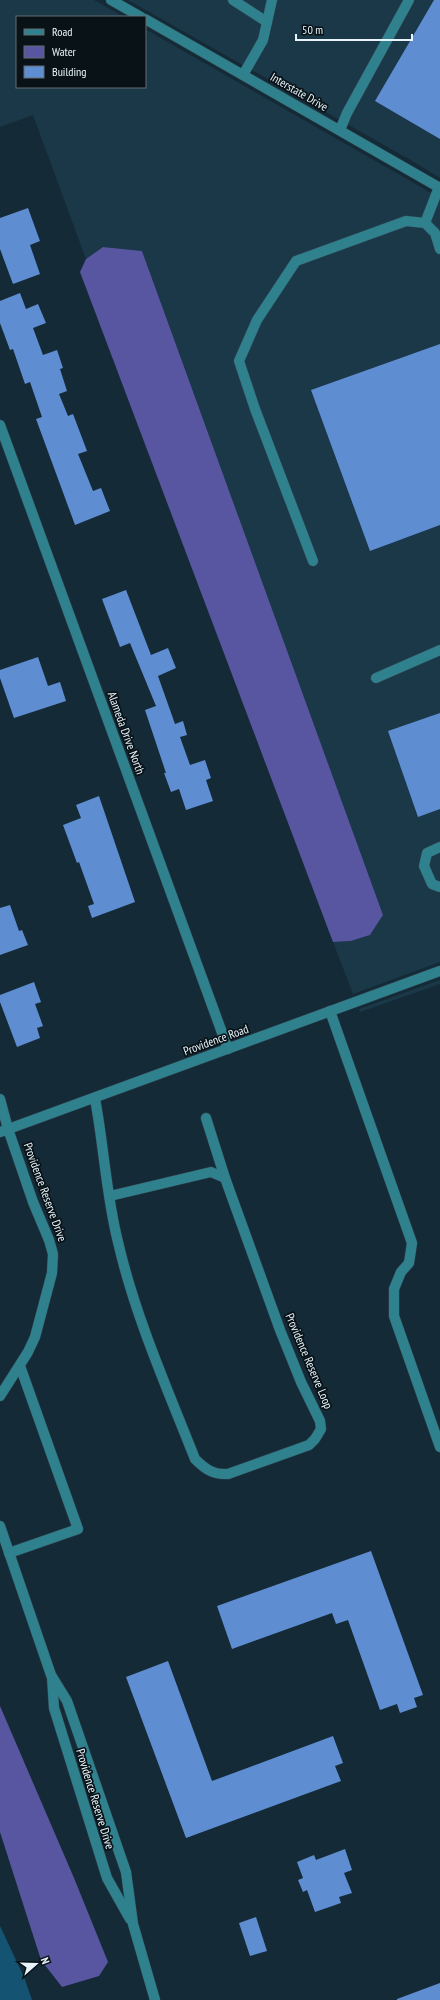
<svg xmlns="http://www.w3.org/2000/svg" width="440" height="2000" font-family="'PT Sans Narrow',sans-serif">
<rect width="100%" height="100%" fill="#142b37"/>
<g fill="#1a3848">
<polygon points="0,0 94,0 124,17 17,17 17,87 145,87 145,29 440,198 440,962 353,994 333,942 351,941 370,935 383,915 142,251 103,247 86,259 33,115 0,127"/>
<polygon points="128,0 440,0 440,178 414,162"/>
<polygon points="440,980 440,984 360,1012 359,1009"/>
</g>
<polygon fill="#145472" points="0,1926 24,1977 32,2000 0,2000"/>
<g fill="#5856a0">
<polygon points="103,247 142,251 383,915 370,935 351,941 333,942 80,272 86,259"/>
<polygon points="0,1706 74,1878 108,1962 99,1976 62,1987 41,1960 0,1832"/>
</g>
<g fill="#5f8dd2">
<polygon points="434,0 440,0 440,139 375,101"/>
<polygon points="28,208 40,241 30,245 40,274 13,284 0,249 0,218"/>
<polygon points="20,293 26,309 38,304 46,323 33,328 43,355 57,350 63,368 60,369 67,391 59,394 68,416 73,414 87,451 78,454 93,491 101,488 110,511 75,525 36,419 42,417 30,382 25,384 13,349 10,350 0,323 0,301"/>
<polygon points="440,344 440,525 370,551 311,390"/>
<polygon points="126,590 151,655 168,648 176,668 158,676 175,724 183,721 187,735 180,737 190,765 205,760 211,778 206,780 213,801 186,810 179,789 171,792 164,773 166,773 145,710 156,706 130,643 120,647 102,599"/>
<polygon points="38,657 48,686 60,682 66,701 14,718 0,678 0,670"/>
<polygon points="440,713 440,809 418,817 388,731"/>
<polygon points="99,796 135,902 92,918 88,906 94,904 79,862 77,863 63,825 81,818 76,805"/>
<polygon points="10,905 19,931 22,930 28,945 0,955 0,908"/>
<polygon points="34,982 41,1002 35,1004 43,1026 37,1028 40,1038 17,1047 0,1002 0,995"/>
<polygon points="371,1551 423,1695 414,1698 417,1707 400,1713 397,1704 380,1710 348,1620 336,1624 332,1613 232,1649 217,1606"/>
<polygon points="168,1661 212,1781 333,1736 343,1763 335,1766 341,1781 186,1838 126,1677"/>
<polygon points="345,1849 352,1870 344,1873 352,1893 339,1897 341,1903 315,1912 307,1890 303,1892 298,1880 303,1878 297,1862 314,1855 316,1860"/>
<polygon points="256,1917 267,1951 250,1956 239,1923"/>
<polygon points="440,1983 440,2000 397,2000 397,1999"/>
</g>
<g fill="none" stroke-linecap="round" stroke-linejoin="round">
<g stroke="#324753" stroke-width="11">
<g id="minor">
<polyline points="111,0 141,17"/>
<polyline points="233,0 267,22"/>
<polyline points="145,19 440,188"/>
<polyline points="243,75 263,40 272,0"/>
<polyline points="340,130 347,113 409,0"/>
<polyline points="425,223 439,187"/>
<polyline points="0,425 228,1049"/>
<polyline points="313,561 255,409 239,361 257,320 296,261 406,221 425,223 435,233 440,249"/>
<polyline points="376,678 440,650"/>
<polyline points="440,847 427,853 424,866 432,884 440,887"/>
<polyline points="330,1011 412,1243 409,1263 401,1272 394,1289 394,1316 440,1447"/>
<polyline points="0,1099 8,1129 33,1202 49,1240 53,1254 52,1273 35,1337 28,1352 0,1396"/>
<path d="M95 1099C104 1146 106 1195 118 1242 135 1316 167 1388 195 1459 205 1469 213 1475 228 1474L309 1445 315 1439 321 1429 320 1421 301 1382 280 1330 225 1178 211 1172 110 1196"/>
<polyline points="206,1118 225,1178"/>
<polyline points="0,1132 440,971"/>
<polyline points="0,1526 51,1675 67,1701 126,1872 133,1924 155,2000"/>
<polyline points="9,1553 78,1529 20,1366"/>
<polyline points="52,1677 54,1708 107,1878 130,1919"/>
</g>
</g>
<use href="#minor" stroke="#30818e" stroke-width="10"/>
</g>
<g text-anchor="middle" stroke-width="3.5" stroke-linejoin="round" paint-order="stroke">
<g font-size="12" fill="#e8f5fd" stroke="#081217">
<text transform="translate(299 92) rotate(30)" y="4">Interstate Drive</text>
<text transform="translate(126 733) rotate(70)" y="4">Alameda Drive North</text>
<text transform="translate(216 1040) rotate(-20)" y="4">Providence Road</text>
<text transform="translate(45 1192) rotate(70)" y="4">Providence Reserve Drive</text>
<text transform="translate(309 1361) rotate(67)" y="4">Providence Reserve Loop</text>
<text transform="translate(95 1799) rotate(73)" y="4">Providence Reserve Drive</text>
</g>
</g>
<rect x="16" y="16" width="130" height="72" fill="#081217" stroke="#626d73"/>
<rect x="24" y="29" width="20" height="6" fill="#30818e" stroke="#626d73"/>
<text x="52" y="36" font-size="12" fill="#e8f5fd">Road</text>
<rect x="24" y="46" width="20" height="12" fill="#5856a0" stroke="#626d73"/>
<text x="52" y="56" font-size="12" fill="#e8f5fd">Water</text>
<rect x="24" y="66" width="20" height="12" fill="#5f8dd2" stroke="#626d73"/>
<text x="52" y="76" font-size="12" fill="#e8f5fd">Building</text>
<g transform="translate(36 1964) rotate(70)" stroke="#081217" stroke-width="3" paint-order="stroke">
<path d="M0-3L7 15L0 10L-7 15Z" fill="#e8f5fd"/>
<text y="-6" font-size="11" font-weight="bold" text-anchor="middle" fill="#e8f5fd">N</text>
</g>
<path d="M296 34v6h116v-6" fill="none" stroke="#e8f5fd" stroke-width="2"/>
<text x="302" y="34" font-size="12" fill="#e8f5fd" stroke="#081217" stroke-width="3" paint-order="stroke">50 m</text>
</svg>
